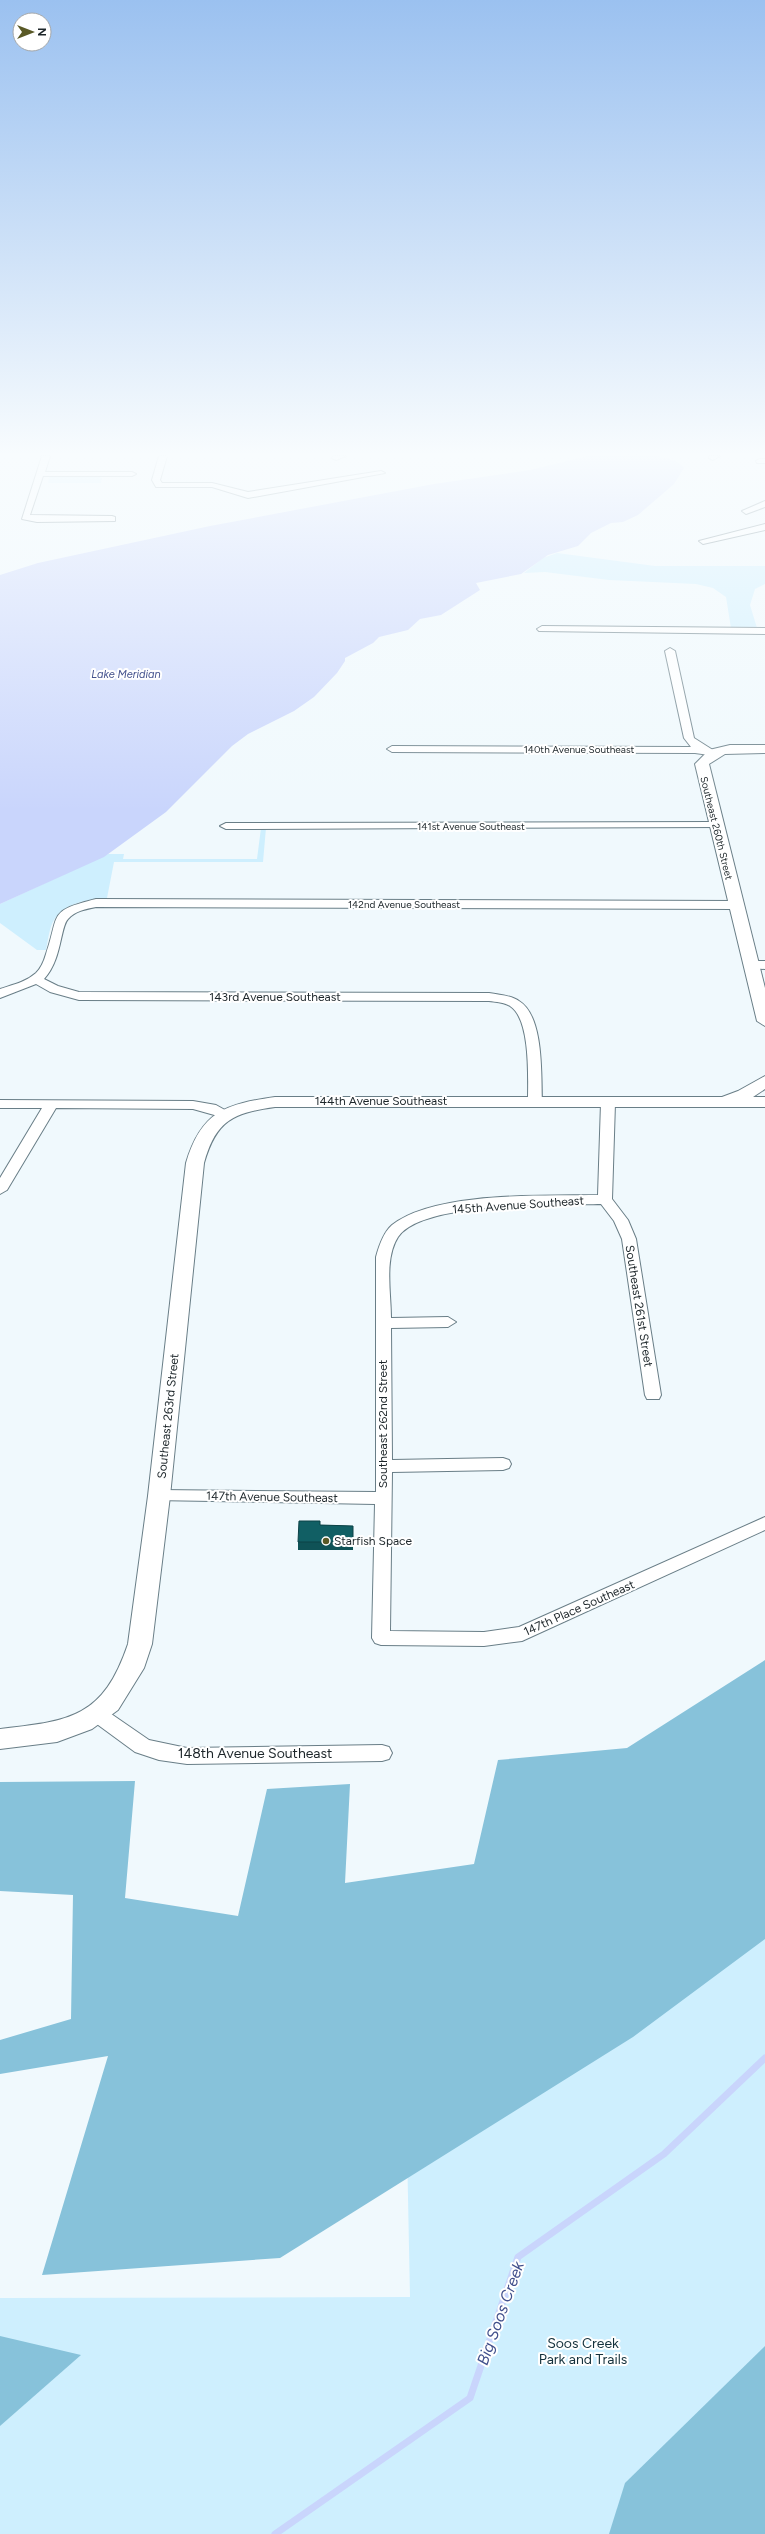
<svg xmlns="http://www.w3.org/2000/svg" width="765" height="2534" font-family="Figtree,sans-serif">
<rect width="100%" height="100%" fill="#f0f9fd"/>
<g fill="#ceeffe">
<polygon points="50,476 97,476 102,478 101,483 48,483"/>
<polygon points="557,553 655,566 765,566 765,584 755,589 750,605 757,628 731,628 726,597 713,588 696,584 609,580 545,572 524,573 543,558"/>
<path d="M261 828H266L263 862H114L107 898C89 899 64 903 54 920 49 928 48 941 46 950H37L0 923V904L108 854H124L123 859H257Z"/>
<polygon points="765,1841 765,2534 0,2534 0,2298 410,2297 403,1947"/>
</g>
<g fill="#87c2da">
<polygon points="765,1660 765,1939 633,2037 280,2258 42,2275 108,2056 0,2074 0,2040 71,2019 73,1895 0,1891 0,1782 135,1781 125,1898 238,1916 267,1789 350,1784 345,1883 474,1864 498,1760 627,1748"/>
<polygon points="0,2336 81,2355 0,2426"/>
<polygon points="765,2346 765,2534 609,2534 625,2483"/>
</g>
<path fill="#c9d5fc" d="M588 456C611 456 671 449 684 468L674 484 638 515 623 522 611 523 591 533 578 546 548 555 521 574 476 583 480 590 441 615 420 619 408 630 379 637 373 643 345 658V661L337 673 314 697 294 711 248 734 232 746 166 812 104 857 0 904V575L38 563 210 526 434 484 530 470Z"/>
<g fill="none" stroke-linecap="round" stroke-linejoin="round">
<polyline stroke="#c9d5fc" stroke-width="7" points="275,2534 470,2398 518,2257 664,2154 765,2058"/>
<g stroke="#697e87" stroke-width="2">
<g id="minor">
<polygon points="42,456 50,456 45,472 132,472 136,474 132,476 43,476 30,515 112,516 115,517 115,521 37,522 22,519"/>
<polygon points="159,456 167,456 160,480 162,483 212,483 248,492 381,471 385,473 248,498 212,487 156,487 152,480"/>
<polygon points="333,456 346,456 336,460 332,458"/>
<polygon points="710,456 720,456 713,460 709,458"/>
<polygon points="760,459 765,459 765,463 757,463 756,461"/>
<polygon points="765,501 765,507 746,514 742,511"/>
<polygon points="765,524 765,530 703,544 699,541"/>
<polygon points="542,626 765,628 765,634 539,631 537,629"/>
<polygon points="670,648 675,651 694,738 716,752 716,756 695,753 392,752 387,749 392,746 691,747 684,738 665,651"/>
<polygon points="716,822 722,825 720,827 226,829 220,826 226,823"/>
<path d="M96 899 736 901 742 905 736 909 96 907C86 909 75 911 68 919 60 927 62 960 44 979L58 986 79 992 489 993C499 995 511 995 519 1001 544 1016 541 1075 542 1101L535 1105 528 1101C528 1079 531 1019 510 1006 504 1002 496 1002 489 1001L79 1000 50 992 36 984 0 998V989C12 985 26 982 36 973 41 968 44 961 46 954 60 914 47 911 96 899Z"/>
<polygon points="751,961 765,961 765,969 747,968 745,965 747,962"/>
<path d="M608 1099 615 1103 612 1199 628 1220 636 1239 661 1395 659 1399H647L645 1395 622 1239 614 1221 601 1204C560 1205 421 1201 398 1237 384 1259 391 1293 391 1318L448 1317 456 1322 448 1327 391 1328 392 1460 503 1458 509 1460 511 1464 509 1468 503 1470 392 1472 390 1631 484 1632 519 1627 765 1517V1530L522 1641 484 1646 381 1645 375 1643 372 1638 375 1504 153 1500 151 1496 153 1492 159 1490 376 1492V1257C379 1246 383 1233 392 1225 435 1191 545 1196 598 1195L601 1103Z"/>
<polygon points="0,1100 193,1101 216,1105 232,1114 225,1118 193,1109 56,1108 7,1190 0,1194 0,1178 42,1108 0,1108"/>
<polygon points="97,1706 104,1709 149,1740 187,1748 382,1745 389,1747 392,1753 389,1759 382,1761 187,1764 159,1760 135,1752 90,1719 88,1714 90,1709"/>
</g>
</g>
<g stroke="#697e87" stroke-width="2">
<g id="tertiary">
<polygon points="730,745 765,745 765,753 725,754 709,764 765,988 765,1026 757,1021 695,764 709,750"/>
<path d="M765 1076V1089L753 1097H765V1107H275C233 1113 216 1120 204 1163L170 1496 152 1644 144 1668 118 1710 92 1729 57 1742 0 1749V1729C70 1721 103 1718 128 1644L148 1496 186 1163C201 1112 225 1104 275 1097H722L738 1091Z"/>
</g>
</g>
<use href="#minor" fill="#fff" fill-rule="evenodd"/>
<use href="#tertiary" fill="#fff" fill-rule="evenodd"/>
</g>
<polygon fill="#0f5256" points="320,1525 353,1526 353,1550 298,1550 298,1542"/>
<polygon fill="#115f64" stroke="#0c4246" points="299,1521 320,1521 320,1525 353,1526 353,1542 298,1542"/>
<linearGradient id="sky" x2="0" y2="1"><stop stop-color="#9bc1f0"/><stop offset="0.56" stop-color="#f8fcfe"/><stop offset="1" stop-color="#f8fcfe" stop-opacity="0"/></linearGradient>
<rect width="765" height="811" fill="url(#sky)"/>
<circle fill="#595926" stroke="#fff" stroke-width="1.5" cx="326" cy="1541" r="4"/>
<g text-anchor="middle" stroke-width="4" stroke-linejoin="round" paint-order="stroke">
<g font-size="10" fill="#1d262a" stroke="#fff">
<text x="579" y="753">140th Avenue Southeast</text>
<text x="471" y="830">141st Avenue Southeast</text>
<text transform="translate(717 828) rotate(76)" y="4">Southeast 260th Street</text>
<text x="404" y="908">142nd Avenue Southeast</text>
</g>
<g font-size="11" font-style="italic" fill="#42508c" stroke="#fff">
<text x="126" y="678">Lake Meridian</text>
</g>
<g font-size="12" fill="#1d262a" stroke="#fff">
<text x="275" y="1001">143rd Avenue Southeast</text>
<text x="381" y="1105">144th Avenue Southeast</text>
<text transform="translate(518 1205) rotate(-4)" y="4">145th Avenue Southeast</text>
<text transform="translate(639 1306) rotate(81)" y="4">Southeast 261st Street</text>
<text transform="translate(168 1416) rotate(-84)" y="4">Southeast 263rd Street</text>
<text transform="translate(383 1424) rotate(-90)" y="4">Southeast 262nd Street</text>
<text transform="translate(272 1497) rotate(1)" y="4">147th Avenue Southeast</text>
<text transform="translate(579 1608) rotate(-24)" y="4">147th Place Southeast</text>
</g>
<g font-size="12" fill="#1d262a" stroke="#fff" text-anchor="start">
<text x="334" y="1545">Starfish Space</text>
</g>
<g font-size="14" fill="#1d262a" stroke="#fff">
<text x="255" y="1758">148th Avenue Southeast</text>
</g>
<g font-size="14" fill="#14313c" stroke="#fff">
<text x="583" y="2348">Soos Creek<tspan x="583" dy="16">Park and Trails</tspan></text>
</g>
<g font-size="16" font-style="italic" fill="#42508c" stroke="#fff">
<text transform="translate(500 2313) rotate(-70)" y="6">Big Soos Creek</text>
</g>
</g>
<g transform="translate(32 32) rotate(90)"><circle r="19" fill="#ffffff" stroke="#a5a8aa"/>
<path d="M0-3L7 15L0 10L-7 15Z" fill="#595926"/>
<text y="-6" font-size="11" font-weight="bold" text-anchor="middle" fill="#1d262a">N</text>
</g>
</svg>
